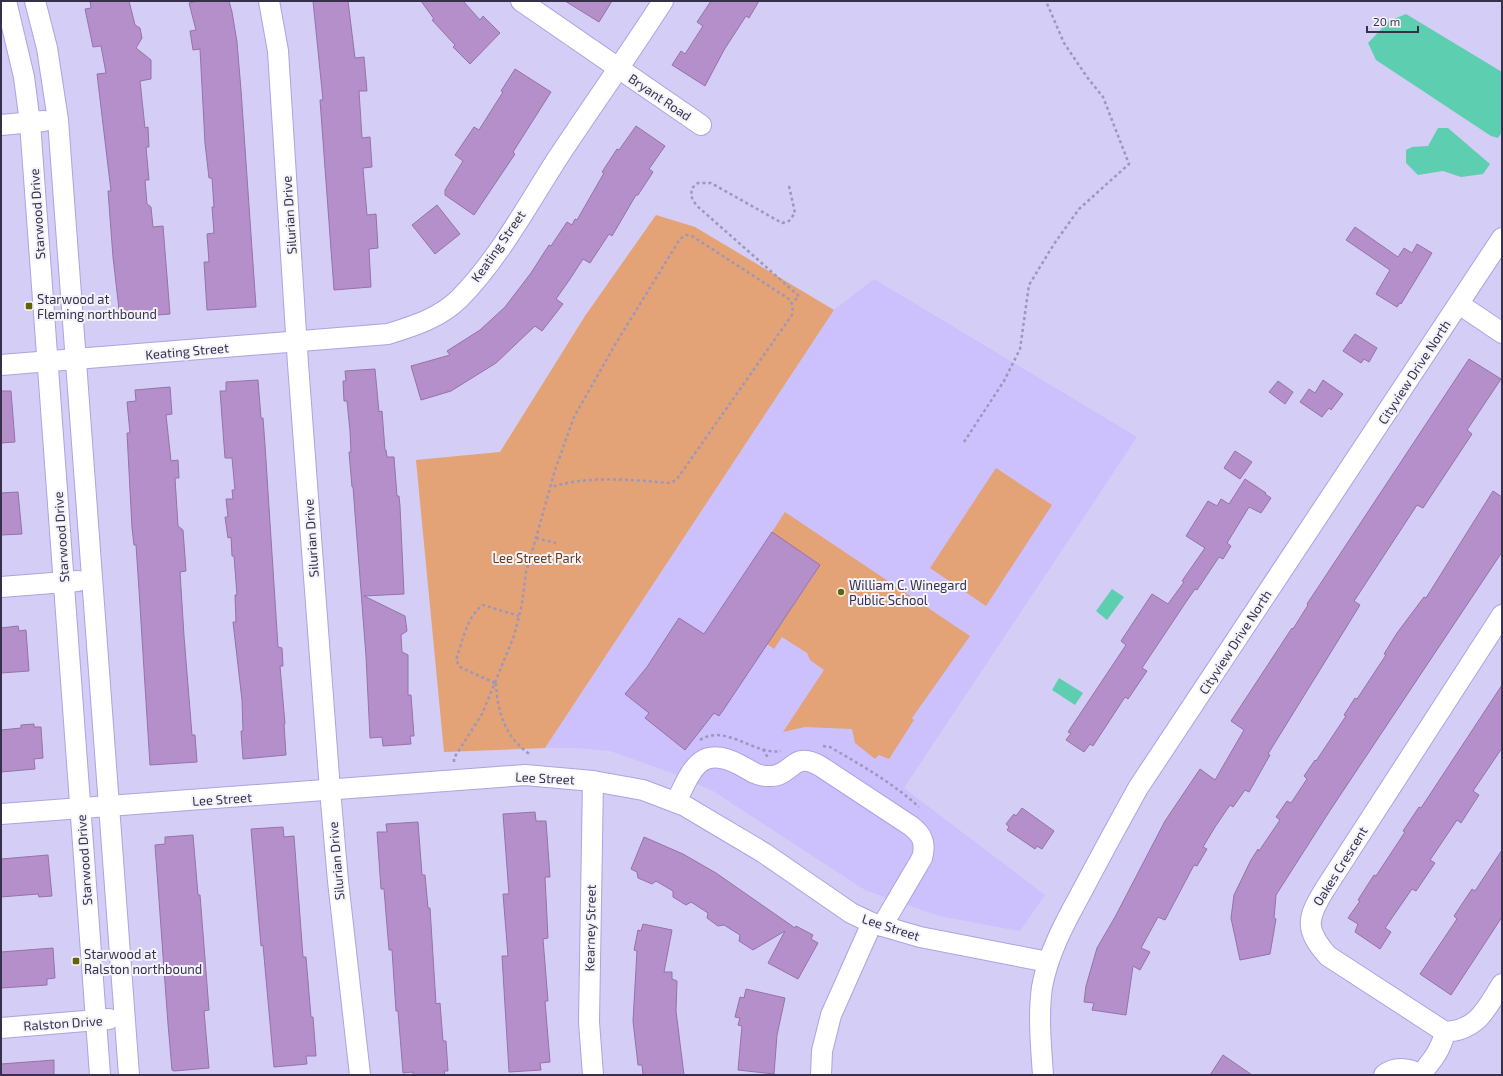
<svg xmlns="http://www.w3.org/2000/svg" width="1503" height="1076" font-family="'Exo 2',sans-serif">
<rect width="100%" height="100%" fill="#d4cdf5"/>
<polygon fill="#ccc1fc" points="874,279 1137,437 904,788 1045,895 1020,931 939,916 865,890 713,791 675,774 610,751 577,748 545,748 834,310"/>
<g fill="#e4a277">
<polygon points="656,215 695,227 834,310 545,748 444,752 416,460 500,452 585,316"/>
<polygon points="996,468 1052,505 986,606 930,568"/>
<polygon points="785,512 970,636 912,718 914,720 889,759 879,755 875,759 855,743 852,729 805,727 783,732 824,670 810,660 807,653 782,637 774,649 767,644 814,575 772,532"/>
</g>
<g fill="#5dcfb0">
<polygon points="1406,14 1502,72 1502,132 1498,138 1491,136 1376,60 1368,43 1389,21"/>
<polygon points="1438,128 1448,128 1490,164 1483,174 1461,177 1443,171 1418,175 1406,163 1406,150 1412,147 1428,146"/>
<polygon points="1112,589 1124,597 1107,620 1096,611"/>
<polygon points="1059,678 1083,693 1075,705 1052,690"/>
</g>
<g fill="#b48fc9" stroke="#9672aa">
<polygon points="90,1 129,1 135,25 140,28 142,38 136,48 151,60 151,79 140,81 145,128 148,127 149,147 146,147 149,180 145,180 147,204 151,207 153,227 163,226 170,314 120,318 113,257 108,191 111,191 97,74 106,73 101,46 93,47 85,9 91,8"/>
<polygon points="198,1 229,1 232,12 237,42 241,90 256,307 207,310 204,262 209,262 207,234 214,233 212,207 214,207 212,178 209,178 205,143 200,49 193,50 190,31 196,30 189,3"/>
<polygon points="313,1 348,1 355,58 364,57 367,91 359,91 362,138 370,137 372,167 363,168 365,192 367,215 376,214 378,248 369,249 371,287 334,290 320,100 323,100"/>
<polygon points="421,1 463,1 480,20 483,16 500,33 470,64 453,47 455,45 432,20 434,19"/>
<polygon points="565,1 612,1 599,22"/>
<polygon points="711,1 759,1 749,18 746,16 724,50 705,86 672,65 681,51 685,54 703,26 697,22"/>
<polygon points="515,69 551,92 513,152 515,154 474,215 445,195 445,190 463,161 455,155 474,127 479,130 503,92 501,91"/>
<polygon points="636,126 665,146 649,169 653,172 638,195 636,195 612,236 609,234 590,263 583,259 570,279 556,299 563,304 542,331 535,326 496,363 451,391 421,400 411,366 450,355 447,351 480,330 505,307 531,273 549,245 551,246 567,222 572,225 575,219 577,220 604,173 602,172 617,149 619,150"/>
<polygon points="437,205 460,234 435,254 412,225"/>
<polygon points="1355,227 1398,257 1404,248 1412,253 1417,244 1432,253 1401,304 1400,303 1397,307 1376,294 1390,270 1346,240"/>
<polygon points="1355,334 1377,348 1369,362 1364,359 1361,363 1343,351"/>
<polygon points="1469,359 1501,379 1467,430 1472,434 1423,508 1417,505 1362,589 1354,601 1360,605 1268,754 1270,755 1249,792 1245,790 1233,807 1230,805 1215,827 1203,847 1207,849 1197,866 1194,865 1165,920 1158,917 1141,948 1150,952 1140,970 1133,966 1126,1015 1092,1010 1094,1003 1084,1002 1086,986 1097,948 1115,917 1165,821 1200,769 1215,780 1244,730 1231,721 1292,628 1293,629 1308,605 1307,604"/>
<polygon points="375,369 379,412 382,411 385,450 386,450 387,457 394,457 397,496 399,496 400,506 404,594 364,596 405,616 407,631 401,635 402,652 408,655 408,695 411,695 414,736 410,736 411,744 383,746 382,737 370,738 366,656 353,487 352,487 349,452 351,452 350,431 347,401 344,401 343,381 346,381 345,371"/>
<polygon points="258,380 261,418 263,418 265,445 278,647 282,648 283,666 280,666 285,724 284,724 286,755 243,759 241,731 243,731 242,700 233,622 236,622 235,595 237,595 234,556 232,556 231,537 228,538 225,517 228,517 226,499 233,499 232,490 235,490 232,458 225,458 220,391 226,391 226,382"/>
<polygon points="1323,380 1343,394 1331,410 1329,408 1322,417 1300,402 1309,389 1315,393"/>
<polygon points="1278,381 1293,392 1285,404 1269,392"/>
<polygon points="170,387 172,414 166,415 171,461 178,460 179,478 175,478 178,526 183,530 186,571 180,572 184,636 192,735 195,735 197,762 150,765 139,590 136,545 134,545 132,528 127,433 130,433 127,402 136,401 135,390"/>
<polygon points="1,391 11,391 15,442 1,443"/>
<polygon points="1235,451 1252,462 1240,479 1224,468"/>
<polygon points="1245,479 1266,493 1265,494 1271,498 1261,513 1249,507 1227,543 1231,546 1223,559 1219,557 1197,590 1195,589 1188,599 1142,668 1147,671 1128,699 1125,697 1093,746 1090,744 1084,752 1066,740 1071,733 1068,732 1126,645 1121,641 1152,594 1168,604 1184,582 1182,581 1205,548 1186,536 1208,501 1217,506 1221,499 1229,504"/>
<polygon points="1493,491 1502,497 1502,552 1329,812 1276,895 1274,918 1276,919 1270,954 1240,960 1231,918 1234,895 1251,860 1258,849 1259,851 1280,820 1276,817 1287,801 1291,803 1307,779 1304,776 1315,760 1316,761 1346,716 1344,715 1355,698 1357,699 1386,655 1384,654 1397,633 1424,597 1426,598"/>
<polygon points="18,492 22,534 1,535 1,493"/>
<polygon points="772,532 820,565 724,709 719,716 714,713 685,750 645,718 649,713 625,694 647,667 679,618 704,634"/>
<polygon points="18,626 19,631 26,630 29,671 1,673 1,628"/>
<polygon points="1502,685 1502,748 1473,791 1479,795 1461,823 1457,820 1430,860 1435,863 1416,891 1412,889 1385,928 1391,932 1380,949 1355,932 1358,924 1348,918 1360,901 1358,900 1365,889 1374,875 1376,876 1405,832 1403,831 1419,807 1421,808"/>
<polygon points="34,724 34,727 41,727 43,758 34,759 35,769 1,772 1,730 21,728 21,725"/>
<polygon points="1022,808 1054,831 1042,849 1037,846 1035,849 1007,830 1009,827 1006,824 1014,814 1016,816"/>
<polygon points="535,812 536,821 546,821 550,877 545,877 548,938 543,939 548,1001 545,1001 550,1062 540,1063 541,1070 509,1072 502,956 508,956 503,894 509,894 503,814"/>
<polygon points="418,822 422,875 425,875 428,908 430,908 436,1004 440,1003 443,1041 446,1041 448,1071 444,1071 445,1075 413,1075 413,1072 403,1073 398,1011 396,1011 392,950 389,950 384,889 381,889 377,832 387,832 386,824"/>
<polygon points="283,827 284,837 294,836 303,957 306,957 311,1017 313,1017 316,1056 306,1056 307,1064 274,1067 263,945 261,946 251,829"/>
<polygon points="193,835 198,895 200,895 209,1010 204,1011 209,1068 174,1071 172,1070 168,1024 155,845 165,844 165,837"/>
<polygon points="644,837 683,854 716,873 795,928 796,926 813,935 811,939 818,943 798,979 768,963 785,931 753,950 739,941 740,935 724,925 718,926 707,918 708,913 691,902 686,905 673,897 673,891 656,881 652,884 638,878 637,872 631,869"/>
<polygon points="1502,850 1502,917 1451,995 1420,974 1457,919 1454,916 1472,889 1475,891"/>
<polygon points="48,855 52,896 39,897 38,894 1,897 1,859"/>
<polygon points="643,924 672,930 664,972 672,972 672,979 677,981 676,1011 684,1075 643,1075 642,1065 638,1065 633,1021 637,951 634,950 638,930 641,931"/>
<polygon points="53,948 55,978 47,979 47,985 1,988 1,952"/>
<polygon points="746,989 785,998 777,1035 774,1074 738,1070 742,1026 738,1025 740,1018 735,1017 740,997 744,998"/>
<polygon points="1223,1055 1252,1075 1210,1075"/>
<polygon points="54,1060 54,1075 1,1075 1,1064"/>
</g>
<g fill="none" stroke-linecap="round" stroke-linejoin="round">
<g stroke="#afa2e2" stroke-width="22">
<g id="minor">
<polyline points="6,1 24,77 30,123 100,1075"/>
<polyline points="35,1 47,48 58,120 129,1075"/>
<polyline points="269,1 278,51 298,364 330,790 338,881 360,1075"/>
<polyline points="521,1 701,125"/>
<polyline points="1,125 44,121"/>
<polyline points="1459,304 1502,333"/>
<path d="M1 365 388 334C414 326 440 318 460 298 499 258 527 206 557 159 592 106 629 54 663 1"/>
<polyline points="1,587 78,581"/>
<path d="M1502 615 1325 889C1307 918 1304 929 1328 956L1445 1032C1478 1030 1486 1009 1502 984"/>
<path d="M676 802C691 772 699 743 740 765 751 771 758 777 771 776 793 775 793 750 820 766L911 826C923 835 926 844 922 858L882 926"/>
<polyline points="1,814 525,775 593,781 643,790 685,806 764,853 851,913 872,923 920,937 1048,962"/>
<polyline points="1,1028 109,1019"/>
<polyline points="593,1075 589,1022 593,781"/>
<polyline points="821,1075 822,1051 831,1015 872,923"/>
<path d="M1043 1075C1041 1046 1038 1016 1042 987 1048 954 1064 924 1080 895 1099 859 1118 824 1138 788L1502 238"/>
<path d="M1384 1075C1395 1066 1409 1068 1421 1075"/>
<path d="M1420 1075C1432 1061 1441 1050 1445 1032"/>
</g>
</g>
<g stroke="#9d97ba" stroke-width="2.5" stroke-dasharray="3 3" stroke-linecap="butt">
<polyline points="789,186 795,213 789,221 782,223 711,183 698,183 692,188 691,196 696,205 799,296 792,303"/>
<polyline points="964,442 1004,381 1020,349 1029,285 1054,244 1079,209 1129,164 1103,97 1087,77 1064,43 1046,1"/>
<polyline points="536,538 556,543"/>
<path d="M495 683 460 667 456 660C462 642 467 616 483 605L519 616"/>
<path d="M496 683C497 712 506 739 531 755"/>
<path d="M700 740C726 723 755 756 781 751"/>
<path d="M823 746 830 747C861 765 893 783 919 807"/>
<polyline points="763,749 768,758"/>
<path d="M454 762V758L482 714 514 636 522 604 526 572 536 538 555 470 574 417 616 343 680 239 686 235 692 236 789 299 793 306 792 315 677 479 671 483C630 480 591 475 551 487"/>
</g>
<use href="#minor" stroke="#fff" stroke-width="20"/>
</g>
<g fill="#606501" stroke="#f4f3fa" stroke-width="1.5">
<rect x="25" y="302" width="8" height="8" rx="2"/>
<circle cx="841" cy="592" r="4"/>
<rect x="72" y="957" width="8" height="8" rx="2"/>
</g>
<g text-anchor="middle" stroke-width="4" stroke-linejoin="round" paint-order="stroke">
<g font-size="13" fill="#36304a" stroke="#f4f3fa">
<text transform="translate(660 97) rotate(34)" y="5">Bryant Road</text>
<text transform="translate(37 214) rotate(-94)" y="5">Starwood Drive</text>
<text transform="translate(289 215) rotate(-94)" y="5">Silurian Drive</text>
<text transform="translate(498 246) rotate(-55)" y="5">Keating Street</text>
<text transform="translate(187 351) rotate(-5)" y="5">Keating Street</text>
<text transform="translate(1414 372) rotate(-57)" y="5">Cityview Drive North</text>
<text transform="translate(61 537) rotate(-94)" y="5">Starwood Drive</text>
<text transform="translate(311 538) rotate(-94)" y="5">Silurian Drive</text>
<text transform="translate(1235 642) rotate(-57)" y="5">Cityview Drive North</text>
<text transform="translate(545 778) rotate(3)" y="5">Lee Street</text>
<text transform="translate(222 799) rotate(-4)" y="5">Lee Street</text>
<text transform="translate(84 860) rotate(-94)" y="5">Starwood Drive</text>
<text transform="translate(336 861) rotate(-95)" y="5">Silurian Drive</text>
<text transform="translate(1340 866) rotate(-58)" y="5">Oakes Crescent</text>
<text transform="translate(891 927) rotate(18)" y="5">Lee Street</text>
<text transform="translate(590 928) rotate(-89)" y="5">Kearney Street</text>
<text transform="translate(63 1023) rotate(-4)" y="5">Ralston Drive</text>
</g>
<g font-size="13" fill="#36304a" stroke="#f4f3fa" text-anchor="start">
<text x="37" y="304">Starwood at<tspan x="37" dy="15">Fleming northbound</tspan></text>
<text x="849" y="590">William C. Winegard<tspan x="849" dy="15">Public School</tspan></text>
<text x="84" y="959">Starwood at<tspan x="84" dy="15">Ralston northbound</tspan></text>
</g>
<g font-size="13" fill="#6c3a15" stroke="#f4f3fa">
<text x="537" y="563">Lee Street Park</text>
</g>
</g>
<rect width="1503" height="1076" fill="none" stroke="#36304a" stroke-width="4"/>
<path d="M1367 26v6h51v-6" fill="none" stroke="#36304a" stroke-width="2"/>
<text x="1373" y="26" font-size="12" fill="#36304a" stroke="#f4f3fa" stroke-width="3" paint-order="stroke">20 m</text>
</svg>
